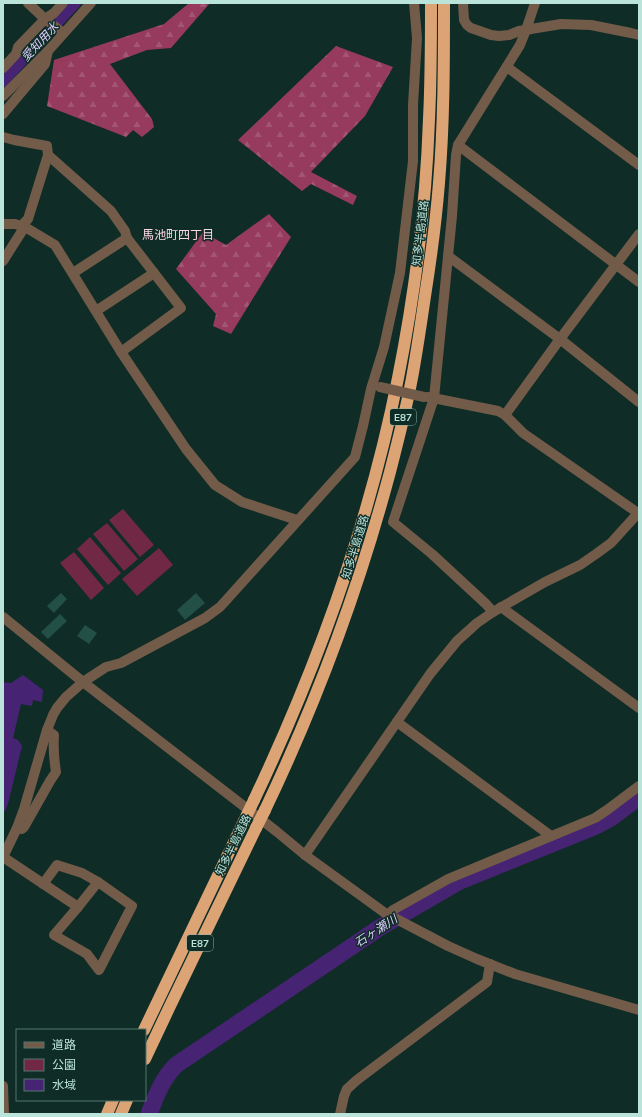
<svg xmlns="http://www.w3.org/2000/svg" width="642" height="1117" font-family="'Nunito Sans','Noto Sans JP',sans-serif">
<defs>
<pattern id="forest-firs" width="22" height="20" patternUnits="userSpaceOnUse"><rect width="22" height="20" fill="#963a5e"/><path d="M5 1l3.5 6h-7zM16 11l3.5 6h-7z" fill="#a35674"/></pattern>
</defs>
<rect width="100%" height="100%" fill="#0f2c26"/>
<g fill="#712845">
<polygon points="123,509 154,545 140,557 109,520"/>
<polygon points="107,523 138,559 124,571 93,534"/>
<polygon points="90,537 121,573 108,585 77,549"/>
<polygon points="159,548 173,565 137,596 122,579"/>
<polygon points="74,552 104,588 91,600 60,563"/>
</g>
<g fill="url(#forest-firs)">
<polygon points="189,3 210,3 171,48 147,50 110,64 152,119 154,127 142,137 133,130 126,137 47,106 54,60 164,24"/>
<polygon points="336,46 393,67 365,116 311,172 357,196 353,205 311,184 302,191 238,140"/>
<polygon points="269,214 291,237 231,334 213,326 216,314 176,269 203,232 226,245"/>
</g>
<polygon fill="#462473" points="23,675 43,690 42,702 33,700 32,706 21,704 13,738 18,740 22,746 8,804 3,815 3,682 11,683"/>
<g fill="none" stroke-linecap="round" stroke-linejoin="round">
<polyline stroke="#462473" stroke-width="10" points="3,82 76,3"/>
<path stroke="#462473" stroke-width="17" d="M149 1114C156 1096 162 1079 176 1065L354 945 379 928 460 881 596 826 611 818 639 797"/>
</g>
<g fill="#224f46">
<polygon points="61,593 67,599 54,613 47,606"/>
<polygon points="196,593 205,603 185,620 177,610"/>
<polygon points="60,614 67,621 48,639 41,632"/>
<polygon points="85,625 97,633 89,644 77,636"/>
</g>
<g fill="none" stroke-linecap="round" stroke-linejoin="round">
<g stroke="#725b49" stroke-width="10">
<polyline points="28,3 45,19 63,33"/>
<polyline points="463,3 464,20 467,25 471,28 491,35 499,36 509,35 519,31 561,24 591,25 631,33 639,35"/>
<polyline points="507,67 639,165"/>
<polyline points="3,68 16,54 18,47 45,19 54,13 63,3"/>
<polyline points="3,96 48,51"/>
<polyline points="3,114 45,64 48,51 91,3"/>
<polyline points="3,137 14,140 47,146 48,155 111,211 125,231 127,238"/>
<polyline points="458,145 639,282"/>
<polyline points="3,224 15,224 25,227 55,245 121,352 186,449 215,485 242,502 297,520"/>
<polyline points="448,256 560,339 639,402"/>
<polyline points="3,261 22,231 24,223 28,219 48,155"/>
<polyline points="73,273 127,238 181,308 121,352"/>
<polyline points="96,311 154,273"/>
<polyline points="428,397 498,411 505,415 523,433 638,513"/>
<polyline points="505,415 560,339 639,234"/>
<polyline points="501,607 639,708"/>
<polyline points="493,612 486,604 432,554 393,522 434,398 452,216 456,155 458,145 520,45 526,30 535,3"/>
<polyline points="3,617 83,682 276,831 305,855 385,913 448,946 477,959 515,974 639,1010"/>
<polyline points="397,722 551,836"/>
<path d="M17 828 22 829 24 827 50 781 56 772C54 759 53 748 54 735L47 730"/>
<polyline points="305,855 430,674 457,641 477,623 493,612 545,582 580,565 596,554 611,543 639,512"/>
<polyline points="3,857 17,828 24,809 47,730 53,715 57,708 66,697 83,682 106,667 121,663 205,618 220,607 355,457 363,426 371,389 384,347 400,273 413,161 413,105 417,38 414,3"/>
<polyline points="3,857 78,907"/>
<polygon points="98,882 132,906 99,970 87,954 54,935 78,907"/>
<polyline points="43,884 57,865 82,873 98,882"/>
<polyline points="389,914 393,910 448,879 595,818 607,810 639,786"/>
<polyline points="3,1086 4,1114"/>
<polyline points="340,1114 344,1096 347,1089 357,1080 487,982 490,964"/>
</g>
<g stroke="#dca375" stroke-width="12">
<path d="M254 800C318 665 369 524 398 378 415 293 426 205 429 119 431 80 431 42 431 3"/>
<path d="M265 810C317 701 359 588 390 472 398 441 406 410 412 378 417 351 421 323 425 296 431 258 436 221 439 183 444 123 444 63 444 3"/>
<polyline points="144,1030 244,821"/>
<polyline points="145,1059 170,1006 256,828"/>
<polyline points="107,1114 113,1100"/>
<polyline points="121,1114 127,1100"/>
</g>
<polyline stroke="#725b49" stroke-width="10" points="380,387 424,397"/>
<g stroke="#dca375" stroke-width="12">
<polyline points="244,821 254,800"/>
<polyline points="256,828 265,810"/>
</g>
</g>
<g text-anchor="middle" stroke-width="3" stroke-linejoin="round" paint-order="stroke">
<g fill="#0f2c26" stroke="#87ada4" stroke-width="1">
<rect x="390" y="409" width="26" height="16" rx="3"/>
<rect x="187" y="935" width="26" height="16" rx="3"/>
</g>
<g font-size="10" font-weight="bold" fill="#bae4da">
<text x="403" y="421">E87</text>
<text x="200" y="947">E87</text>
</g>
<g font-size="11" fill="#bae4da" stroke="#0f2c26">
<text transform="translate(420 233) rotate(-83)" y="4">知多半島道路</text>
<text transform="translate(355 547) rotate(-73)" y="4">知多半島道路</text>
<text transform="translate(233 845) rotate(-64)" y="4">知多半島道路</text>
</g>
<g font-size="12" font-style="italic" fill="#ddcffd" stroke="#0f2c26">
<text transform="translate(40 42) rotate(-47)" y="4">愛知用水</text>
<text transform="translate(376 931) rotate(-33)" y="4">石ヶ瀬川</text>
</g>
<g font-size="12" fill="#f9d7e0" stroke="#0f2c26">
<text x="178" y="239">馬池町四丁目</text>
</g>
</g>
<rect width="642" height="1117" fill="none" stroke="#bae4da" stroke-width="8"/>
<rect x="16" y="1029" width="130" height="72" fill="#0f2c26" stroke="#53766e"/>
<rect x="24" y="1042" width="20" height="6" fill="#725b49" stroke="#53766e"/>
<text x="52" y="1049" font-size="12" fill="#bae4da">道路</text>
<rect x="24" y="1059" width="20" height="12" fill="#712845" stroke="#53766e"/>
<text x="52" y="1069" font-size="12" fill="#bae4da">公園</text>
<rect x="24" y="1079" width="20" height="12" fill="#462473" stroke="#53766e"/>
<text x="52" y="1089" font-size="12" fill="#bae4da">水域</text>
</svg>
